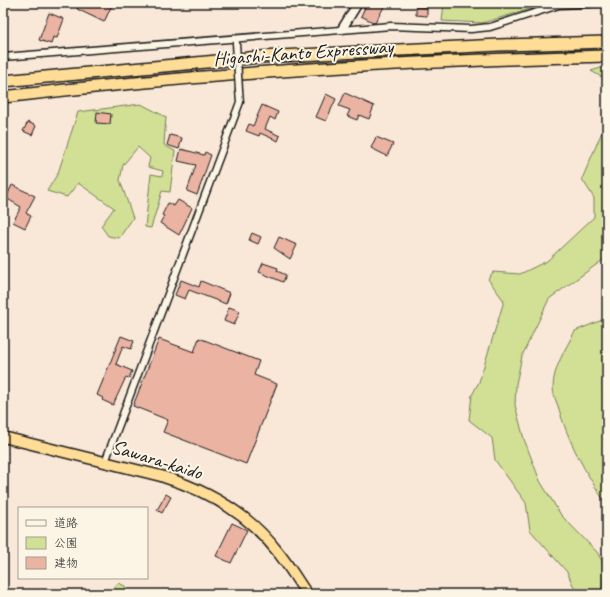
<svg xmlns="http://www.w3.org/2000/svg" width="610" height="597" font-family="Caveat,'Klee One',sans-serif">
<rect width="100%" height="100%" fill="#f9e8d8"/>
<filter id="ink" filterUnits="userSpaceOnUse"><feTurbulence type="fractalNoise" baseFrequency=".025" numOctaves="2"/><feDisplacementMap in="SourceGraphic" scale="8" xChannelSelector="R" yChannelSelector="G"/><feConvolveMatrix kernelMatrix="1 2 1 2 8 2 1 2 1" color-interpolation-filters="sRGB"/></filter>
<g filter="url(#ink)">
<g fill="#d1e094" stroke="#767e58">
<polygon points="444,3 551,3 482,23 442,21"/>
<polygon points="604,67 607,67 607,80 591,71"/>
<polygon points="141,104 166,117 164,145 175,151 170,192 162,191 151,228 145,227 151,174 162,176 163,171 148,167 150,158 138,147 123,165 120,180 133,218 119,238 108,236 101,226 114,208 78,183 67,197 47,191 58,173 78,112"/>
<polygon points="607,120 607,257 549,299 522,356 516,384 515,405 524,439 540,481 561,515 597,552 602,561 603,573 602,594 577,594 567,572 530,530 526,503 495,460 492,438 469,420 472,395 479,382 504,301 488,279 493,272 520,274 547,261 594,217 594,198 582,179"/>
<path d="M607 318V355L602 356 603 392 607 393V505C586 474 568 442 558 406 556 401 553 394 553 388 553 368 566 348 575 331Z"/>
<polygon points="118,583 125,586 128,594 109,594"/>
</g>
<g fill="#ebb3a2" stroke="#1c1c1c">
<polygon points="80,3 113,3 104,22 77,9"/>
<polygon points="367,3 377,3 384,7 375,23 361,16"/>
<polygon points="416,7 427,8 427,16 416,15"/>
<polygon points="49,13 64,19 57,38 53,37 51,44 39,40"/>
<polygon points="345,93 374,106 369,119 359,115 357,120 347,116 350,110 339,106"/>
<polygon points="326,94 336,99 326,121 316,117"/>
<polygon points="262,105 278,112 275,120 270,117 265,129 280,136 278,141 260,133 259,136 246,131 249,124 253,126"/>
<polygon points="97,112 111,114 110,124 96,123"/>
<polygon points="28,122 36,126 32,135 23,131"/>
<polygon points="170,135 182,138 179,149 167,145"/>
<polygon points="376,137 393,144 387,156 371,148"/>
<polygon points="181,149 204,155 205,152 211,155 197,195 187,191 196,165 178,161"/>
<polygon points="12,185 35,196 26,213 31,216 25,228 13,222 21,207 6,198"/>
<polygon points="178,200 192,208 179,235 160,223 164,216 162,215 168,203 174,206"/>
<polygon points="252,233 261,237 258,244 249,240"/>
<polygon points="279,237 297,245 290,259 274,248"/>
<polygon points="263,263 278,268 277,271 286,275 283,282 259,272"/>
<polygon points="181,280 199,287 201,281 230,293 226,304 189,290 185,299 175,295"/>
<polygon points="229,307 240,311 234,325 224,321"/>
<polygon points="121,336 134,341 131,349 123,346 116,364 132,371 129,378 126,377 113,405 102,400 103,398 97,395"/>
<polygon points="199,338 259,361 254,375 277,384 246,464 163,432 168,420 133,406 159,339 194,352"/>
<polygon points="166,494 171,497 162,513 157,510"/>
<polygon points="232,523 247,530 231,563 216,556"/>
</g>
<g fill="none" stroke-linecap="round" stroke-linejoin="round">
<g stroke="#1c1c1c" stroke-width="9">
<g id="minor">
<polyline points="3,57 391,26 471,29 490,27 559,5 607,3"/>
<polyline points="105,462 240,102 239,90"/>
</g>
</g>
<g stroke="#1c1c1c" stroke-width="11">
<polyline id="tertiary" points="342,29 358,3"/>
</g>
<g stroke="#1c1c1c" stroke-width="13">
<path id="trunk" d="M3 437 161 476C206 490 248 513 277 551 288 564 297 580 307 594"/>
</g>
<g stroke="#1c1c1c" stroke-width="14">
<g id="motorway">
<polyline points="3,81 260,57 499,45 607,42"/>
<path d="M3 97C204 73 405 61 607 56"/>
</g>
</g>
<use href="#minor" stroke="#fcf5e5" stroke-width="6"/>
<use href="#tertiary" stroke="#fcf5e5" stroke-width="8"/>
<use href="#trunk" stroke="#ffdd96" stroke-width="10"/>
<use href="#motorway" stroke="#ffdd96" stroke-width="11"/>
<g stroke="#1c1c1c" stroke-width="9" stroke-linecap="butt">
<polyline id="minor-bridge" points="236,43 239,90"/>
</g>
<use href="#minor-bridge" stroke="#fcf5e5" stroke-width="6"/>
</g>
</g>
<g text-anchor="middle" stroke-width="4" stroke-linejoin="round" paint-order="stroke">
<g font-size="20" fill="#1c1c1c" stroke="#fcf5e5">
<text transform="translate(303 52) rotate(-4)" y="7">Higashi-Kanto Expressway</text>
<text transform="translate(157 459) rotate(17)" y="7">Sawara-kaido</text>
</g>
</g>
<rect width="610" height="597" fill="none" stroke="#fcf5e5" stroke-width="16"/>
<rect x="8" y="8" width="594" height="581" fill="none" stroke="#1c1c1c" stroke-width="1.5" filter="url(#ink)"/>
<rect x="18" y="507" width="130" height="72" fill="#fcf5e5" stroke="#a29e95"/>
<rect x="26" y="520" width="20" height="6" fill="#fcf5e5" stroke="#a29e95"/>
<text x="54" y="527" font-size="12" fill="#1c1c1c">道路</text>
<rect x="26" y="537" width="20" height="12" fill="#d1e094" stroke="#a29e95"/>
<text x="54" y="547" font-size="12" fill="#1c1c1c">公園</text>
<rect x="26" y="557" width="20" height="12" fill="#ebb3a2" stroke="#a29e95"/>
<text x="54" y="567" font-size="12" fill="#1c1c1c">建物</text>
</svg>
